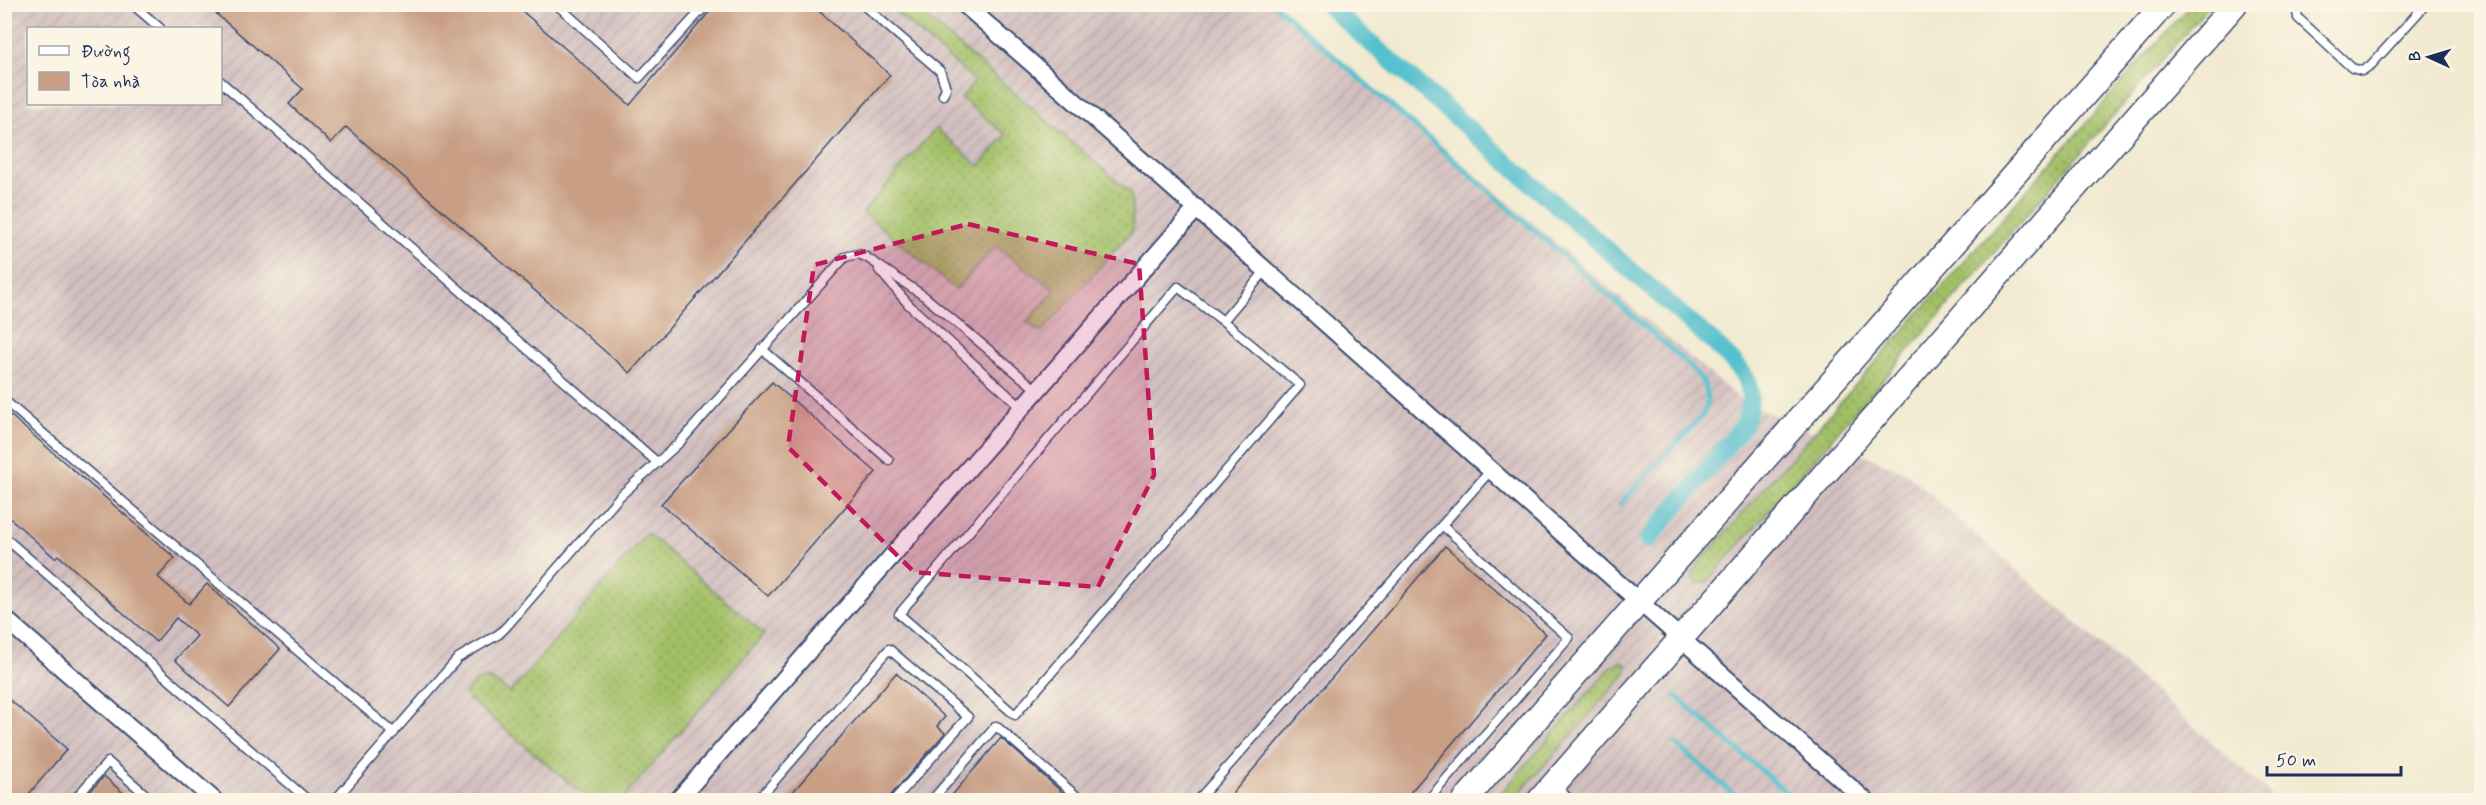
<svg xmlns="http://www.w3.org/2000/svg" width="2486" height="805" font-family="Mynerve,sans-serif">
<defs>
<pattern id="industrial-furrows" width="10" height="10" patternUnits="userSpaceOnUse" patternTransform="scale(1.5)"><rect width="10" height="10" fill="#d2bfbf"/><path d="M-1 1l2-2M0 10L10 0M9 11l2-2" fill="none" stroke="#b4a4a7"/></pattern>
<pattern id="grass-dots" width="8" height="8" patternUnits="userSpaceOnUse" patternTransform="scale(1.5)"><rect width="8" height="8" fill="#a2bf66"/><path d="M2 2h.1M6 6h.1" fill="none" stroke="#839c57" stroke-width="1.8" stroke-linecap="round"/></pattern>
</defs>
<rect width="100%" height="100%" fill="#fcf5e5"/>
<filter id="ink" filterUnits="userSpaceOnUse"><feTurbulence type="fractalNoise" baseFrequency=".0167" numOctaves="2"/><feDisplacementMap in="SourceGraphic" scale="12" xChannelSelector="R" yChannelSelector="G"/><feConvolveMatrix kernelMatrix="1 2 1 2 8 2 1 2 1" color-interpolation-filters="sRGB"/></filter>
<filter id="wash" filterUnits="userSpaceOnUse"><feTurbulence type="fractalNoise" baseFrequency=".008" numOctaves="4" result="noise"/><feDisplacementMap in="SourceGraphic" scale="24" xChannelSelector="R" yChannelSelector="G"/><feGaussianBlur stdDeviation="1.35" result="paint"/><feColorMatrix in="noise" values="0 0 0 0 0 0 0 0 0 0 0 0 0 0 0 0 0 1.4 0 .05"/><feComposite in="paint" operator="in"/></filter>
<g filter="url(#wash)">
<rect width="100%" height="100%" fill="#f1ead0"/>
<path fill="url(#industrial-furrows)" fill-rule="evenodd" d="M5 4 1276 5 1742 401 1906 473 2277 800H5ZM28 28H220V104H28Z"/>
<g fill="url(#grass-dots)" stroke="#5e7762" stroke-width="1.5">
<polygon points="887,5 912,5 1131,193 1133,230 1041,333 1027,322 1055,290 995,246 956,290 863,212 936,128 979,166 1006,135 961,98 975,81"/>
<polygon points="2190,5 2210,5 1707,582 1696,584 1692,578 1697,565"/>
<path d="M647 533 764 634 622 800H590L464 695C484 671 487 676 510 693Z"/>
<polygon points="1623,662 1627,665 1626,674 1513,800 1495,800 1612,666"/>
</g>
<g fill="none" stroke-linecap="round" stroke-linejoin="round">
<g stroke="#54c0ce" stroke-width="5">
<path d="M1274 4 1681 358C1699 375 1717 391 1702 416L1620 504"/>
<polyline points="1676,696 1795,800"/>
<polyline points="1676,744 1740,800"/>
</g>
<path stroke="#54c0ce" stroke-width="18" d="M1326 4 1714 343C1742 371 1761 383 1743 426L1648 540"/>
</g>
<g id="blocks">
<g fill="#c89e84">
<polygon points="205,4 514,4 630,105 716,4 811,4 890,75 630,373 346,127 331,143 289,104 303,89"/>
<polygon points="772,382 876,472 768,596 661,504"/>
<polygon points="4,410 175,558 158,577 189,604 207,584 280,649 229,707 175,660 197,636 176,618 156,642 58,555 55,558 4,513"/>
<polygon points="1445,546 1546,634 1403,801 1226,801"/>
<polygon points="896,673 945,717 937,726 945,733 938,741 886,801 785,801"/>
<polygon points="4,695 67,749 23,801 4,801"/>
<polygon points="1001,738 1072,801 947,801"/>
<polygon points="104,776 132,801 82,801"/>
</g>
</g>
</g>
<g filter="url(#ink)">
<use href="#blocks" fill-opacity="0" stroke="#3b4b6f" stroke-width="1.5"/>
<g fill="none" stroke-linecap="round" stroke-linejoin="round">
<g stroke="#3b4b6f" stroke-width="11">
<g id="lane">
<polyline points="132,4 160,28"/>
<polyline points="556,4 639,78 707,4"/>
<polyline points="862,4 940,71 946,88 943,95"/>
<polyline points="2302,4 2297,11 2298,18 2352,68 2362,71 2371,65 2426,4"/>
<polyline points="220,81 658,463"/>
<polyline points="879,270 909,305 1022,408"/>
<polyline points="1223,321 1178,287 899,614 1015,715 1300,385 1223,321 1266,270"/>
<polyline points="762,349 889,460"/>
<polyline points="4,400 394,733"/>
<polyline points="4,537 308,800"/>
<polyline points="1555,787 1571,800"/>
<polyline points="74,800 108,762 152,800"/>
<polyline points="335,800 458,658 499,634 507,626 620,496 679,443 845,257 858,254 866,257 924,296 1037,390"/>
<polyline points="758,800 889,649 968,717 894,800"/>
<polyline points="932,800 996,726 1081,800"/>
<polyline points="1198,800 1491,470"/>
<polyline points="1428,800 1569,638 1442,525"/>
</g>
</g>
<g stroke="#3b4b6f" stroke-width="20">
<g id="street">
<path d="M964 4C1266 268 1563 537 1865 800"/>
<polyline points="4,618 214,800"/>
<polyline points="678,800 1197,208"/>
</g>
</g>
<g stroke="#3b4b6f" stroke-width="27">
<g id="secondary">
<polyline points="1465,800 2164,4"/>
<polyline points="1540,800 2235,4"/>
</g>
</g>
<use href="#lane" stroke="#fff" stroke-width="8"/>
<use href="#street" stroke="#fff" stroke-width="16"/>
<use href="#secondary" stroke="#fff" stroke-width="24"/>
</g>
</g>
<path fill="#c2185b" fill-opacity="0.2" stroke="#c2185b" stroke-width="4.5" stroke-dasharray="12 8" stroke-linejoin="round" d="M968 224 1139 264 1154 475 1098 587 914 572 788 447 814 265Z"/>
<rect width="2486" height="805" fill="none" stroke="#fcf5e5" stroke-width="24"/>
<rect x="27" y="27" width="195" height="78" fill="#fcf5e5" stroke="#a2a6af" stroke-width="1.5"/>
<rect x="39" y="46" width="30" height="9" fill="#ffffff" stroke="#a2a6af" stroke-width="1.5"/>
<text x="81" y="57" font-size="18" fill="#1b2f5e">Đường</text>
<rect x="39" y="72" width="30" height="18" fill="#c89e84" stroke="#a2a6af" stroke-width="1.5"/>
<text x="81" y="87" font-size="18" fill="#1b2f5e">Tòa nhà</text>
<g transform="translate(2429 57) rotate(274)" stroke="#fcf5e5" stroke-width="4.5" paint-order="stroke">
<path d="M0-4.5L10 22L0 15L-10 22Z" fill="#1b2f5e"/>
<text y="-9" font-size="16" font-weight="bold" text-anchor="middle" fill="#1b2f5e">B</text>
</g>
<path d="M2267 766v9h134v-9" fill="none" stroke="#1b2f5e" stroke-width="3"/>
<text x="2276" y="766" font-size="18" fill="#1b2f5e" stroke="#fcf5e5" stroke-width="4.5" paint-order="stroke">50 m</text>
</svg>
